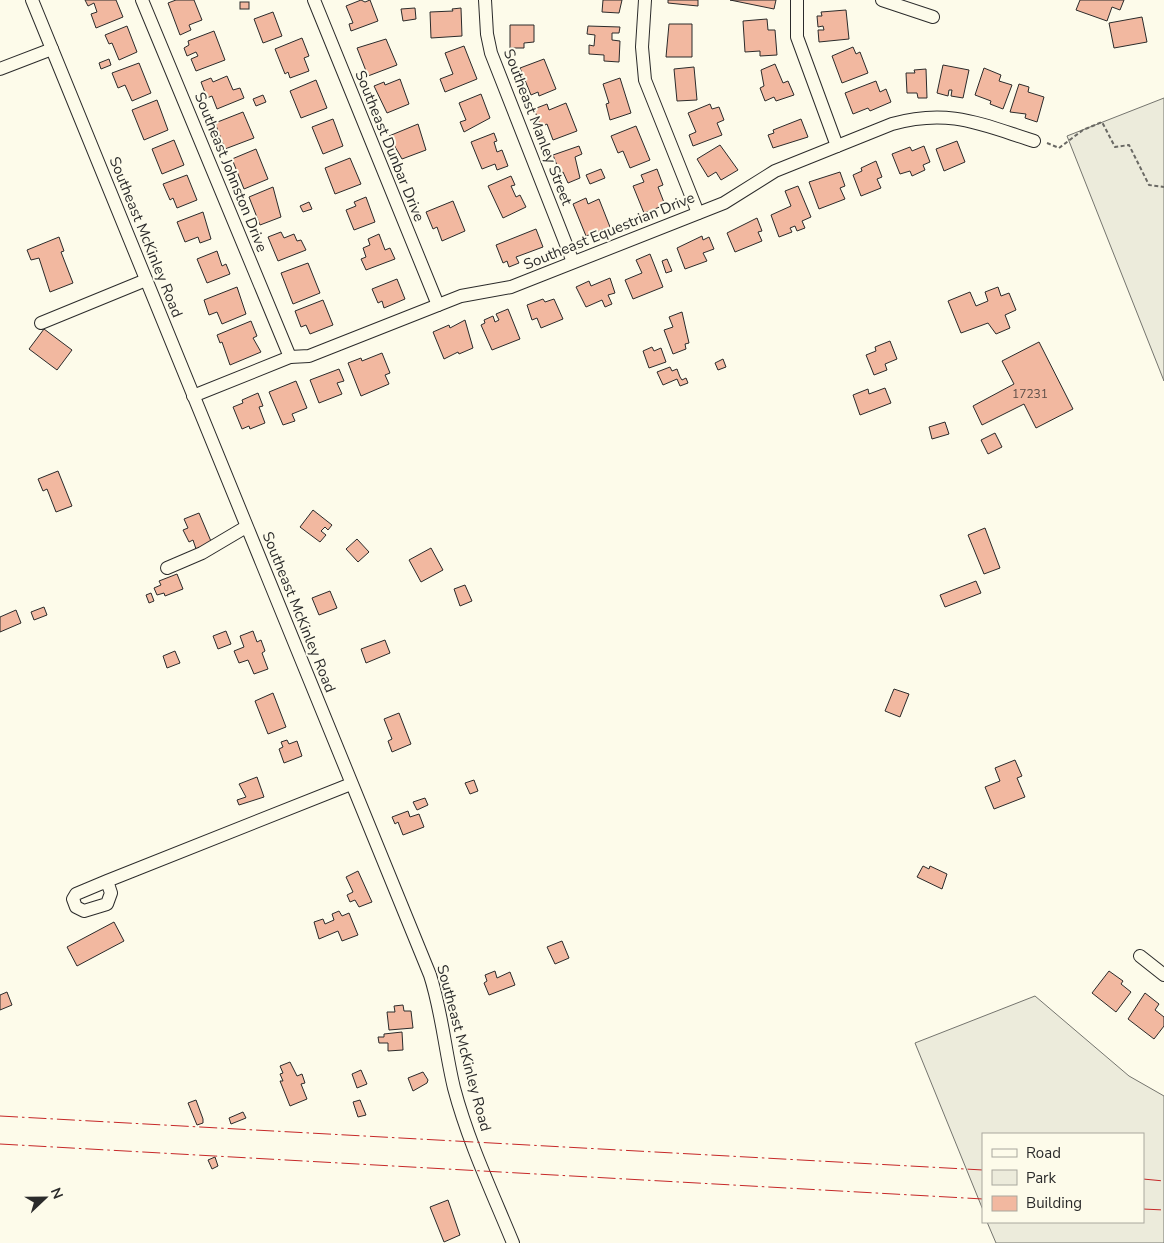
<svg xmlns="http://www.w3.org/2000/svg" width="1164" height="1243" font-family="'Nunito Sans',sans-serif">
<rect width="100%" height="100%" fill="#fdfbea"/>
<g fill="#ecebdb" stroke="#74746e">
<polygon points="1164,98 1164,381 1067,136"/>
<polygon points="1035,996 1129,1076 1164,1096 1164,1243 996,1243 987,1222 1143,1222 1143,1134 983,1134 983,1210 915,1043"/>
</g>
<g fill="#f2b8a0" stroke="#2b2b2b">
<polygon points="85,0 116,0 123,17 96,28 91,14 97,12 94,3 88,6"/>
<polygon points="176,0 194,0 202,20 189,25 191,30 180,35 168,3"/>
<polygon points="361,0 365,2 370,0 378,21 351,31 349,24 353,23 346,6"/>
<polygon points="603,0 622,0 619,13 602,12"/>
<polygon points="668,0 698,0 698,6 668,3"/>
<polygon points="730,0 776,0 774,9"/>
<polygon points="1080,0 1124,0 1120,10 1112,7 1107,21 1076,10"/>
<rect x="240" y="2" width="9" height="7"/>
<polygon points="415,8 416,19 403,21 401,9"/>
<polygon points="461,8 462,36 431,38 430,12 453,11 452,9"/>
<polygon points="846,10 849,39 819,42 818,30 824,30 823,26 818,27 817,16 822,16 821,12"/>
<polygon points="273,12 282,36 263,43 254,19"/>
<polygon points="1142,17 1147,42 1114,48 1109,23"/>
<polygon points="767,19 768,30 775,30 777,55 760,56 760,51 745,52 743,21"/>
<polygon points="669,24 692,24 692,57 666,57"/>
<polygon points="510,25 534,25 534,42 524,43 524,48 510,48"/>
<polygon points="127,26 137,52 119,60 112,43 109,44 105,35"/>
<polygon points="588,26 620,27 619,33 612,33 612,40 620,41 619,62 604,61 604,55 589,54 589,45 594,46 595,35 587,34"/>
<polygon points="214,31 225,60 196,71 191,59 198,56 196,52 187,56 184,48 189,45 188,41"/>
<polygon points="302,38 309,56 304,58 309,71 290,78 288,72 285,74 275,49"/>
<polygon points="386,39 397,65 368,76 357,48"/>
<polygon points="464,46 477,79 445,92 440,79 453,74 445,53"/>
<polygon points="853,47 856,54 860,52 868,73 842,83 832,56"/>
<polygon points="109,59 111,65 101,69 99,63"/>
<polygon points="544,59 556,89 539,96 538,92 531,95 520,68"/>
<polygon points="139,63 151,93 132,101 125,85 118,88 112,73"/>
<polygon points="775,64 783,83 788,81 794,95 776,101 774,97 765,101 760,88 764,86 761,70"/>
<polygon points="943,65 969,70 963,98 951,96 952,90 949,90 948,96 937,93"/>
<polygon points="694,67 697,100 677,101 674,69"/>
<polygon points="984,68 1001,75 999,81 1012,85 1003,109 990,104 991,101 975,95"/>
<polygon points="926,69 927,98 918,98 917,93 907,93 906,73 915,73 914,70"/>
<polygon points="227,76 233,90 240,88 244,98 217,109 212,96 207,98 201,82 211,78 213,82"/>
<polygon points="620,78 631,113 610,120 606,104 609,103 603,84"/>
<polygon points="400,79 409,104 387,113 374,86 384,82 385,85"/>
<polygon points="316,80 327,108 301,118 290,91"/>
<polygon points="876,81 880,92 886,89 891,102 870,111 868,108 853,114 845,93"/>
<polygon points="1019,84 1029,87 1028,92 1044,97 1037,122 1025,118 1026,114 1010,112"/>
<polygon points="481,94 490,118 464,132 460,122 466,120 459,103"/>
<polygon points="263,95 266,102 256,106 253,99"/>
<polygon points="157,100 168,130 144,140 132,110"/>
<polygon points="566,103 577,131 553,140 547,124 541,127 534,109 547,104 549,110"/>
<polygon points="710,104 712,109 719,107 724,120 717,123 722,135 693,146 689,135 696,132 688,113"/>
<polygon points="243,112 254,138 225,149 215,123"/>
<polygon points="333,119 343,146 323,154 312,127"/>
<polygon points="801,119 808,137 773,148 768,135 774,133 773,130"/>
<polygon points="418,124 426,150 402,159 389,136"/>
<polygon points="636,126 650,160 630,168 623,151 618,153 611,136"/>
<polygon points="494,133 497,141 494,142 497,152 502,150 508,166 497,170 495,164 482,169 471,142"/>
<polygon points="174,140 184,165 162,174 152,149"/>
<polygon points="957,141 965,162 944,171 936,149"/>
<polygon points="720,145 738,170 721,180 716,172 708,177 697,159"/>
<polygon points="579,146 582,154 575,157 580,178 568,183 563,172 560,173 553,155"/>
<polygon points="924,146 930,162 923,165 925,170 912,176 910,171 900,174 892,154 910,147 912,151"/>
<polygon points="256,149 268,179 244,189 232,159"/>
<polygon points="350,158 361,184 335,194 325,168"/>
<polygon points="876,161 882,177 877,179 881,188 861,196 853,175 862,171 861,168"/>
<polygon points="601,169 605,178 590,184 586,175"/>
<polygon points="657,169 663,185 658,187 665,205 644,213 633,186 644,182 641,175"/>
<polygon points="840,172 845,186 840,188 845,199 819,209 809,182"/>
<polygon points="187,175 197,200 177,208 173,198 170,200 163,184"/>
<polygon points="511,176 515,185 511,186 516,197 520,195 526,207 503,218 488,186"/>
<polygon points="798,186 811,217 802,221 805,228 797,231 795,226 790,228 792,232 779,237 771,215 791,206 785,191"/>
<polygon points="273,187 281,217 260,225 249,197"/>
<polygon points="366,197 375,222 354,230 346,210 356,206 354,202"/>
<polygon points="586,198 588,204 599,199 610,227 586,236 573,204"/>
<polygon points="453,201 465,231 442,241 437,227 433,229 426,212"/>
<polygon points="309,202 312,209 303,212 300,206"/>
<polygon points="203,212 211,239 200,243 198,237 185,242 177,222"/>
<polygon points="757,218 762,231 758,232 762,241 735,252 727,233"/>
<polygon points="536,229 543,247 516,257 519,263 509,267 507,261 503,263 496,245"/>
<polygon points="281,232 284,238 294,234 297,241 301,240 306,250 278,261 268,237"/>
<polygon points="379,234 385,250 390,248 395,259 366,270 361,259 366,257 363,248 370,245 368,239"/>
<polygon points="702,236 703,240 709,237 714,249 703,253 707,261 685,269 677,248"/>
<polygon points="59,237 64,251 61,252 73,283 50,292 39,258 31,260 27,250"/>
<polygon points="217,251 222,266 226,264 230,274 207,283 197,259"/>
<polygon points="650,254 663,287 633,299 625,280 642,273 636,260"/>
<polygon points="667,259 672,271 666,273 662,261"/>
<polygon points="308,263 320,293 293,304 281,273"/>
<polygon points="610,278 615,293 608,295 612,304 605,307 602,300 586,307 576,287 589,281 591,286"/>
<polygon points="397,279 405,299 384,308 382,301 378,303 372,289"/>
<polygon points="237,287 246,314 222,324 217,312 209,315 204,300"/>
<polygon points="998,287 1001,296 1009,293 1016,310 1005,315 1010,328 996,334 988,323 961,333 948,301 970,292 976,306 988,301 985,292"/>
<polygon points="543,299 545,302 554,299 563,319 541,328 537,318 532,320 527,305"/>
<polygon points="323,300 333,325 310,334 306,325 301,327 295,311"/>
<polygon points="508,309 520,339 492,350 481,325 485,323 484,320 493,316 495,322 499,320 496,314"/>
<polygon points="682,312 689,343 685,344 686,349 673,354 664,330 673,327 669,317"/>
<polygon points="465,320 473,348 459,354 458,352 444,359 433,332 449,325 450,328"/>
<polygon points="251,321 257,336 253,338 261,352 230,365 222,342 220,343 217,335"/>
<polygon points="44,329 72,350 57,370 29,349"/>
<polygon points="890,341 897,359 885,364 887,370 874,375 866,355 876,351 875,347"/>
<polygon points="1039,342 1073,409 1036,428 1024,404 982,425 973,406 1014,384 1002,361"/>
<polygon points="652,347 654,351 661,348 666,362 649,368 643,351"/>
<polygon points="382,353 390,373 385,375 389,384 361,396 348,363 361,358 362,361"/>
<polygon points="723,359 726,367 718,370 715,363"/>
<polygon points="670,367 672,371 677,369 680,377 682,380 686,378 688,383 680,386 677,379 663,385 657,372"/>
<polygon points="339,369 344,381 337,383 342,394 319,403 310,380"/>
<polygon points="296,381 307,408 292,414 295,421 283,425 269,392"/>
<polygon points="885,388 891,403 860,415 853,395 868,389 869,394"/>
<polygon points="258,393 263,406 259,407 265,423 250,429 249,426 242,429 233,407 243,403 242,400"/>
<polygon points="945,422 949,434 932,439 929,427"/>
<polygon points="995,433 1002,447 988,454 981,440"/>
<polygon points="58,471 72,506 56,512 47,489 43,491 38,479"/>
<polygon points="313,510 332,525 328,530 325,527 321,531 326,535 320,542 300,527"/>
<polygon points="199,513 213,546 197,552 193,540 189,542 183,530 188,528 184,519"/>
<polygon points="985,528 1000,568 984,574 968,535"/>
<polygon points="357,539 369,552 358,562 346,549"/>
<polygon points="431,548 443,570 421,582 409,560"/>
<polygon points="177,574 183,589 165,596 164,593 157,595 154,588 161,585 159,581"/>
<polygon points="976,581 981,593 945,607 940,595"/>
<polygon points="465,585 472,601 460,606 454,589"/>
<polygon points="330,591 337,608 319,615 312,598"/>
<polygon points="151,593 154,601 149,603 146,595"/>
<polygon points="44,607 47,615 34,620 31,612"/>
<polygon points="16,610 21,623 0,632 0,617"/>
<polygon points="226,631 231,644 218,649 213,636"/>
<polygon points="253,631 257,642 261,640 265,651 262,653 268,669 254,674 248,660 239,663 234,651 244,647 240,636"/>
<polygon points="385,640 390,653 366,663 361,649"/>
<polygon points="175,651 180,663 167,668 163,656"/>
<polygon points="894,689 909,694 900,717 885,711"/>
<polygon points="273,693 286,727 268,734 255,701"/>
<polygon points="399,713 411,744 392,752 388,741 392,739 384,719"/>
<polygon points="287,740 289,744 297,741 302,756 284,763 279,749 283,747 281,742"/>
<polygon points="1015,760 1022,776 1017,778 1025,797 994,809 985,787 1000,781 995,768"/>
<polygon points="257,777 264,797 239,805 237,800 246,797 239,784"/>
<polygon points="474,780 478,791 470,794 465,783"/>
<polygon points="425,798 428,805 417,810 413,802"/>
<polygon points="408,811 410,817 419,814 424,827 403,835 398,822 395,824 392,817"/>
<polygon points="923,866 929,869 930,866 947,874 942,889 917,877"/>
<polygon points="358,871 372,902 359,907 355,900 350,902 347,895 353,892 346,877"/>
<polygon points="339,911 342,916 349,913 358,935 342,941 338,931 319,939 314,922 323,919 325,924 334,920 332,914"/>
<polygon points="114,922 124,941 77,966 67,947"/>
<polygon points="562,941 569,958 555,964 547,947"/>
<polygon points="495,971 497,978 510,972 515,985 489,995 484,983 487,981 485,975"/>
<polygon points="1109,971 1123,981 1121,984 1131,992 1116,1012 1092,993"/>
<polygon points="7,992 12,1005 0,1010 0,995"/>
<polygon points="1145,993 1159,1004 1155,1010 1164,1017 1164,1026 1154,1039 1128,1019"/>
<polygon points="403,1005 404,1011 411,1011 413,1028 389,1030 387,1012 395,1012 394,1006"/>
<polygon points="402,1032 403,1050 388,1051 388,1043 379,1043 378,1037 384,1037 384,1034"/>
<polygon points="290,1062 297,1076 302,1074 305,1083 301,1084 307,1099 290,1106 280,1081 283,1081 280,1074 283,1073 280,1066"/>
<polygon points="361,1070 367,1084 357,1088 352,1074"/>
<polygon points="423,1072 428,1080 427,1083 413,1091 408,1078"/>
<polygon points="196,1100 203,1119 203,1123 197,1125 188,1103"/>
<polygon points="360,1100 366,1115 358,1117 353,1102"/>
<polygon points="243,1112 246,1118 231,1124 229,1118"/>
<polygon points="215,1157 218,1166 212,1169 208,1160"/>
<polygon points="448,1200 460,1235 444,1242 430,1207"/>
</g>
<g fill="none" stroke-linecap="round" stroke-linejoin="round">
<g stroke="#2b2b2b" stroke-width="14">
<g id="minor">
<path d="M32 0 430 975C442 1012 445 1051 454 1088 468 1141 492 1192 513 1243"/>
<polyline points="142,0 290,357"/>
<polyline points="314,0 438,305"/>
<polyline points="485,0 487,34 491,53 573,262"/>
<polyline points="645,0 642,47 645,80 698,213"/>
<polyline points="797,0 797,37 837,146"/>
<polyline points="882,0 933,17"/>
<polyline points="0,69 52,49"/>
<polyline points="41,323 146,280"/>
<path d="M193 396 290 357 309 356 461 296 511 287 724 203 775 171 892 124C949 108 980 124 1034 141"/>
<polyline points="167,568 202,553 246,527"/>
<polyline points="107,881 111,893 107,904 84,911 76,907 73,899 76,894 107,881 351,784"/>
<polyline points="1140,956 1164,975"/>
</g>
</g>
<polyline stroke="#6a6964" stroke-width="2" stroke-dasharray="4 2.5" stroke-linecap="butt" points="1047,143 1059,148 1083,130 1102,122 1115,147 1129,145 1149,185 1164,187"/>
<use href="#minor" stroke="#fdfbea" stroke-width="12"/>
<g stroke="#c62828" stroke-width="1" stroke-dasharray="18 4 2.5 4" stroke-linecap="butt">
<polyline points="0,1116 983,1170"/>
<polyline points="0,1144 983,1199"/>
<polyline points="1143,1179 1164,1181"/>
<polyline points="1143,1209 1164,1210"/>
</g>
</g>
<g text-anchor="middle" stroke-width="4" stroke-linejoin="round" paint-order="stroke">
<g font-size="12" fill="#5d4e48">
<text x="1030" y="398">17231</text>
</g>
<g font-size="15" fill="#2b2b2b" stroke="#fdfbea">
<text transform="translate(538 127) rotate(69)" y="5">Southeast Manley Street</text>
<text transform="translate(390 146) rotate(68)" y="5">Southeast Dunbar Drive</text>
<text transform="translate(231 172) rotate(68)" y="5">Southeast Johnston Drive</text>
<text transform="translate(609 231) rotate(-22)" y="5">Southeast Equestrian Drive</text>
<text transform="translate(146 237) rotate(68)" y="5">Southeast McKinley Road</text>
<text transform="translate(299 612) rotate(68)" y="5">Southeast McKinley Road</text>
<text transform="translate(464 1048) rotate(75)" y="5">Southeast McKinley Road</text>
</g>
</g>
<rect x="982" y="1133" width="162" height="90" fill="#fdfbea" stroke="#a9a89e"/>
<rect x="992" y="1149" width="25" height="8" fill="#fdfbea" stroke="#a9a89e"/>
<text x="1026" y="1158" font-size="15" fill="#2b2b2b">Road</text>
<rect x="992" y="1170" width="25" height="15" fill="#ecebdb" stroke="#a9a89e"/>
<text x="1026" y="1183" font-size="15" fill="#2b2b2b">Park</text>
<rect x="992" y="1196" width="25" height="15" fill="#f2b8a0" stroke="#a9a89e"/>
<text x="1026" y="1208" font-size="15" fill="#2b2b2b">Building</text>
<g transform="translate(45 1198) rotate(68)" stroke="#fdfbea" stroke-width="4" paint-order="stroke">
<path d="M0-4L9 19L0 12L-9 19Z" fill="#2b2b2b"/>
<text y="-8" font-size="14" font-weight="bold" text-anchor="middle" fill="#2b2b2b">N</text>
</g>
</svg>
